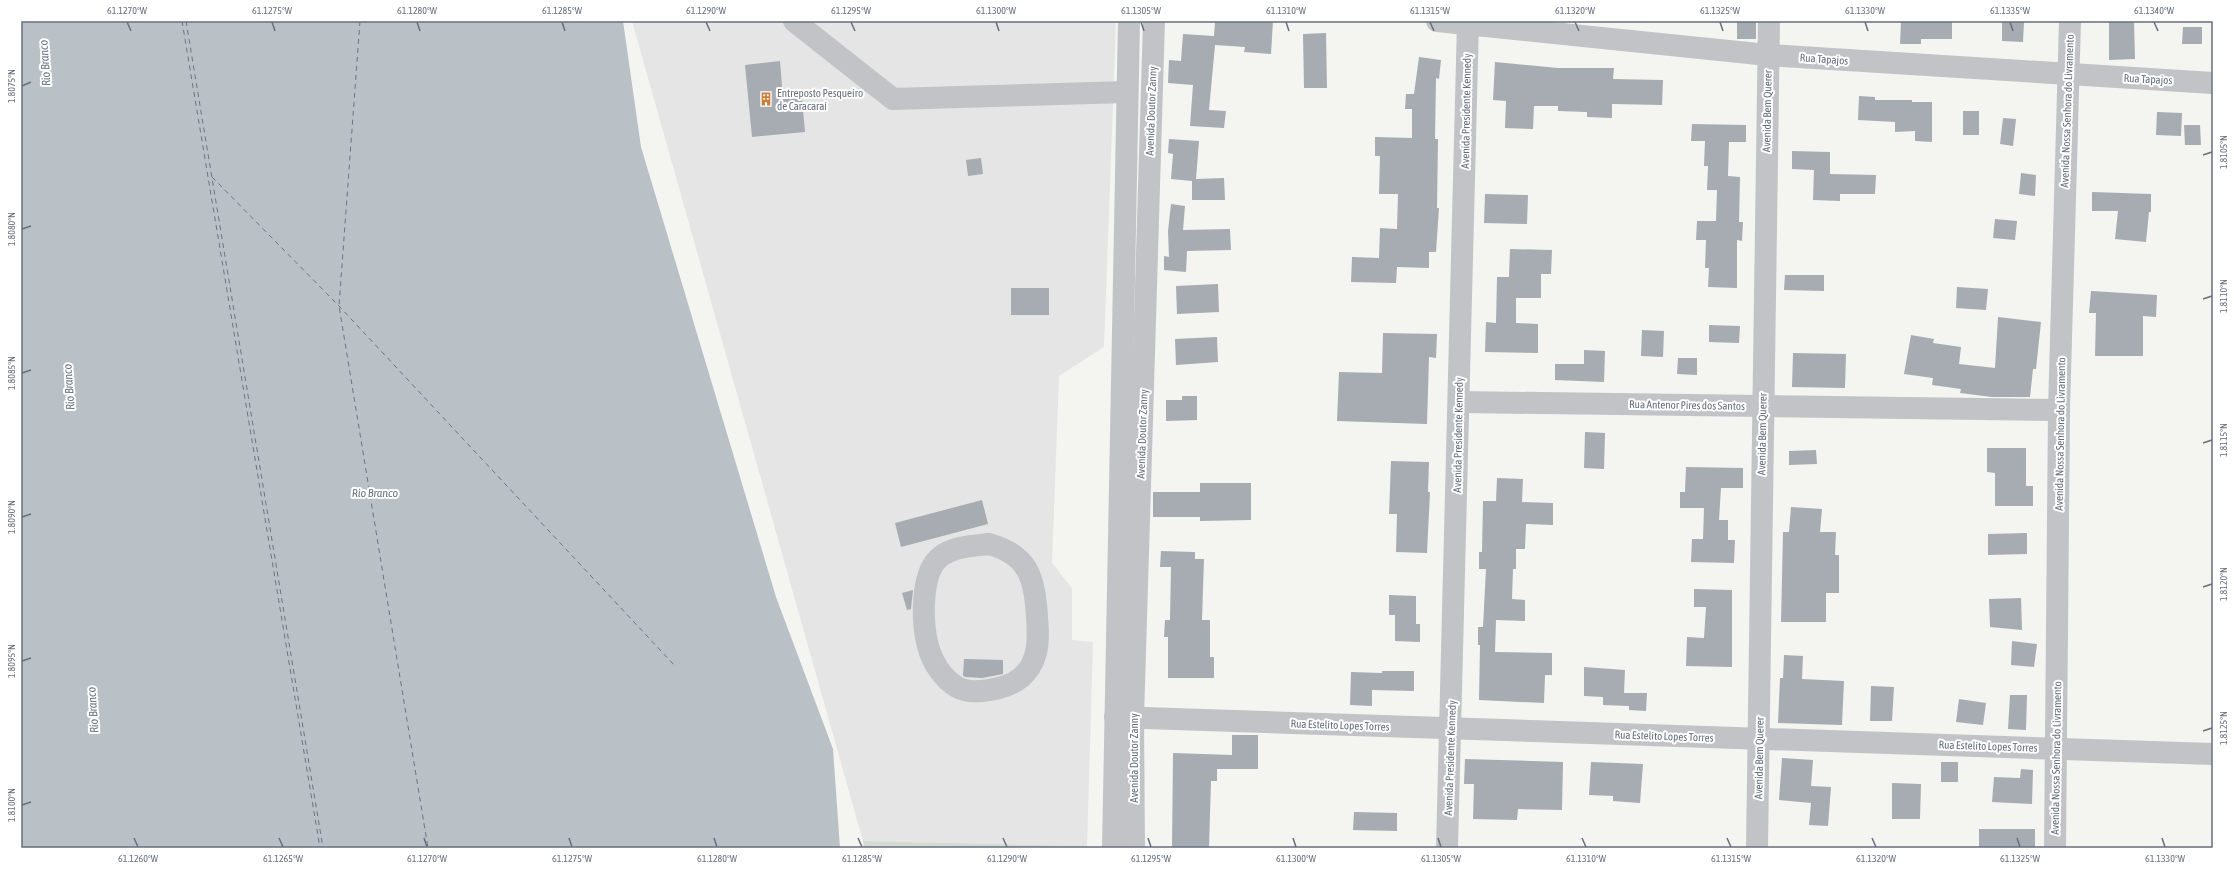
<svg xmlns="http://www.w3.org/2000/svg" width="2234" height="869" font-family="'Asap Condensed',sans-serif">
<rect width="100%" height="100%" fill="#f4f4f1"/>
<polygon fill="#e4e5e4" points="632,21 1116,21 1104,347 1059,376 1052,563 1072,588 1072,640 1093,642 1087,846 863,841"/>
<polygon fill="#d4dbd3" points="863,841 1087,846 1087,848 864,848"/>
<polygon fill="#bac1c6" points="21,21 623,21 641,147 776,597 833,749 840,848 21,848"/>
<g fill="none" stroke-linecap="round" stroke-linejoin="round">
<g stroke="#697582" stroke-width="1" stroke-dasharray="5 4" stroke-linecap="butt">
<polyline points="182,21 320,848"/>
<polyline points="186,21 323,848"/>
<polyline points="360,21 339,306 428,848"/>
<polyline points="212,177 339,306 675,666"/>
</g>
</g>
<g fill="#a7abb2">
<polygon points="1215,21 1273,21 1271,54 1244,52 1245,47 1215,45 1209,110 1226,111 1224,128 1190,126 1193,85 1168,83 1169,60 1181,61 1183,34 1214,36"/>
<rect x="1737" y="21" width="19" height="18"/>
<polygon points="1901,21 1952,21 1952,39 1921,39 1921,44 1900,44"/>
<polygon points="2109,21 2134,21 2135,59 2109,60"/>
<polygon points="2002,22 2024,22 2023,42 2002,41"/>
<polygon points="2183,27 2202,27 2202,44 2182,44"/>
<polygon points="1326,33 1327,88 1304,88 1303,34"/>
<polygon points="1419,57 1441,60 1439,79 1436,78 1435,139 1438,139 1437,208 1439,208 1436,252 1429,252 1429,268 1397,267 1396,283 1351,282 1352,257 1379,258 1380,228 1397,229 1398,194 1379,194 1380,156 1375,156 1375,137 1412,138 1412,109 1405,109 1406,94 1414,94"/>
<polygon points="780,61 783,99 802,98 805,132 752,137 745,65"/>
<polygon points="1495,62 1558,68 1614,68 1613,79 1663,80 1662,105 1612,104 1612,118 1587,117 1587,112 1558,111 1558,106 1534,106 1533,129 1505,128 1506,101 1493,100"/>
<polygon points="1859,96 1875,97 1875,100 1912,100 1912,102 1932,102 1932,142 1915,141 1915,131 1895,132 1895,122 1858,120"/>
<rect x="1963" y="111" width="16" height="24"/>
<polygon points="2157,112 2182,113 2181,136 2156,135"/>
<polygon points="2003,118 2016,119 2013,146 2000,144"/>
<polygon points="1692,124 1746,125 1746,142 1729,142 1728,176 1740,177 1739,222 1743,222 1742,241 1737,240 1737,288 1708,287 1709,268 1705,268 1706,240 1696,240 1697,221 1716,221 1717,190 1707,190 1708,166 1704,166 1705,141 1691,141"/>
<polygon points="2184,125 2200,125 2201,145 2185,145"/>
<polygon points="1169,139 1199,141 1196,179 1224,178 1225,200 1192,200 1192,181 1171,179 1173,154 1168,153"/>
<polygon points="1792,151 1830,152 1830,174 1876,175 1875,194 1840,194 1840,201 1813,200 1814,170 1792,169"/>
<polygon points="981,158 983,174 968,176 966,160"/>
<polygon points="2021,173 2036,175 2035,196 2019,194"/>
<polygon points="2092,192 2151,194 2151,212 2149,212 2146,242 2115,239 2118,211 2092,211"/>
<polygon points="1485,194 1528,195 1527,224 1484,223"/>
<polygon points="1171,204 1185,206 1183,230 1230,229 1231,250 1187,251 1186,272 1164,270 1164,256 1169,257 1168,231"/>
<polygon points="1995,219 2017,221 2015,240 1993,238"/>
<polygon points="1510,249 1552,250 1551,274 1541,274 1541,298 1516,298 1516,323 1538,324 1538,353 1485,352 1486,322 1496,323 1497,277 1509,277"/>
<polygon points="1785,275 1824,275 1824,291 1784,290"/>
<polygon points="1218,284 1219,312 1177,314 1176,286"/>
<polygon points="1957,287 1988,289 1986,310 1956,308"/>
<rect x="1011" y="288" width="38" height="27"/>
<polygon points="2091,291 2157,295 2156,317 2143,316 2143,356 2095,356 2096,313 2089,313"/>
<polygon points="1998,317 2041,322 2036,369 2033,369 2030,397 1992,397 1960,393 1961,389 1932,385 1933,378 1904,374 1911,335 1934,339 1933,343 1961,347 1959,364 1995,368"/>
<polygon points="1709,325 1740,326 1739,343 1709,342"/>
<polygon points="1642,330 1664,331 1663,357 1641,356"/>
<polygon points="1383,333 1437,334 1436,358 1429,357 1427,424 1337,421 1339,372 1382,373"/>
<polygon points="1217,337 1218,362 1176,365 1175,339"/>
<polygon points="1584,350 1605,351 1604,382 1555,380 1555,364 1584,364"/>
<polygon points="1793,353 1846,354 1845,388 1792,387"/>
<polygon points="1678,358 1697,358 1697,375 1677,374"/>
<polygon points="1182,396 1197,396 1197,420 1166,421 1166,400 1182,400"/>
<polygon points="1585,432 1605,433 1604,469 1584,468"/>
<polygon points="1987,448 2026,448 2026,486 2033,486 2033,506 1995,506 1995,473 1987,472"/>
<polygon points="1816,450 1817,464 1789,465 1789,451"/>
<polygon points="1391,461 1429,462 1428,492 1430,492 1427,553 1396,552 1397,514 1389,514"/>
<polygon points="1686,467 1743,468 1743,488 1721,488 1719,520 1728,520 1728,540 1735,540 1734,563 1691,562 1692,539 1703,539 1704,508 1680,508 1680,492 1685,492"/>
<polygon points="1497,478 1523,479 1522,502 1553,503 1553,525 1526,524 1525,549 1516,549 1516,569 1513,569 1512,599 1525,600 1525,621 1496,620 1495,652 1552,653 1552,675 1545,675 1544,703 1479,700 1480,645 1478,645 1478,627 1483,627 1486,569 1479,569 1479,552 1482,552 1483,501 1496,501"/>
<polygon points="1200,483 1251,483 1251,520 1200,521 1200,517 1153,517 1153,492 1200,492"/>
<polygon points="982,500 988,524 901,547 895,523"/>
<polygon points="1791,507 1822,509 1820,532 1836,532 1835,555 1839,555 1839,593 1826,593 1826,622 1781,622 1783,532 1789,532"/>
<polygon points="2027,533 2027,554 1988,555 1988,534"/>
<polygon points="1161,551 1195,552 1195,559 1204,559 1202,620 1210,620 1210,657 1214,657 1214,678 1168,678 1168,637 1164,637 1165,620 1170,620 1171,567 1160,567"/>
<polygon points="1694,589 1732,590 1732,667 1686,666 1687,637 1704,638 1706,607 1694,607"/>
<polygon points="913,590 911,609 907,610 902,593"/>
<polygon points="1389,595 1416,596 1416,624 1420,624 1420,642 1395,641 1395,615 1389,615"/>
<polygon points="2021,598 2022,630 1990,627 1989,599"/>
<polygon points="2012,641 2037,644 2034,667 2011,665"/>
<polygon points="1784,655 1803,656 1802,679 1844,681 1842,725 1778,723 1780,678 1783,678"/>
<polygon points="964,659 1003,660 1003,674 982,678 966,677 963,676"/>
<polygon points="1584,667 1625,670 1624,693 1647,693 1646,711 1629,710 1629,706 1603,705 1603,697 1584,696"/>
<polygon points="1382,671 1414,671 1414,691 1372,690 1372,706 1350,705 1351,672 1382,673"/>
<polygon points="1871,686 1894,687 1892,721 1870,721"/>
<polygon points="2010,695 2027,695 2026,730 2008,729"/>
<polygon points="1959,699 1986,703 1983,725 1956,722"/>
<polygon points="1232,735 1258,735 1258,769 1217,769 1217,781 1211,781 1209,848 1172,848 1173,753 1232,755"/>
<polygon points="1782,758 1813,760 1811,786 1831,787 1828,826 1809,825 1811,803 1779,800"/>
<polygon points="1465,759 1563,762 1562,810 1518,809 1517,820 1473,819 1474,784 1464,784"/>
<polygon points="1591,762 1643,764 1640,803 1613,801 1613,796 1589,795"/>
<rect x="1941" y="762" width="17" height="20"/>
<polygon points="2021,769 2033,770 2032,804 1992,802 1994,777 2020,778"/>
<polygon points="1892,783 1921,784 1920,819 1892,819"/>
<polygon points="1354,812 1397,813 1397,831 1353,830"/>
<rect x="1979" y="829" width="56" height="19"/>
</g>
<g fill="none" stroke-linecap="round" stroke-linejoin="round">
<g stroke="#c1c3c6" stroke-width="22">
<polyline points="794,21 893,99 1127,92"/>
<polyline points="1437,21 1768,55 2213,83"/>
<polyline points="1459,402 2059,410"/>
<path d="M989 544C1029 555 1035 579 1037 617 1038 630 1039 644 1035 656 1030 673 1016 684 999 688 986 691 969 694 957 687 943 679 932 662 928 646 922 623 920 573 940 557 954 546 972 546 989 544Z"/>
<polyline points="1115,717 2213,754"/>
<polyline points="1113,848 1129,21"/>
<polyline points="1134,848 1133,718 1154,21"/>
<polyline points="1447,848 1468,21"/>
<polyline points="1757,848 1769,21"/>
<polyline points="2055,848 2059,410 2070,21"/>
</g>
</g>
<path fill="none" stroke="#676f7e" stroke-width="1.5" d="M127 22 131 31M272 22 275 31M417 22 420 31M562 22 565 31M706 22 710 31M851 22 855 31M996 22 999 31M1141 22 1144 31M1286 22 1289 31M1430 22 1434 31M1575 22 1579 31M1720 22 1723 31M1865 22 1868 31M2010 22 2013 31M2154 22 2158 31M22 86 31 82M2203 155 2212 152M22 229 31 226M2203 299 2212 296M22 373 31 370M2203 443 2212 440M22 517 31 514M2203 587 2212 584M22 661 31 658M2203 731 2212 728M22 805 31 802M134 838 138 847M279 838 283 847M424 838 427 847M569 838 572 847M714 838 717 847M858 838 862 847M1003 838 1007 847M1148 838 1151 847M1293 838 1296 847M1438 838 1441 847M1582 838 1586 847M1727 838 1731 847M1872 838 1876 847M2017 838 2020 847M2162 838 2165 847"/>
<defs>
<g id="building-bare" transform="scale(1.08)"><path d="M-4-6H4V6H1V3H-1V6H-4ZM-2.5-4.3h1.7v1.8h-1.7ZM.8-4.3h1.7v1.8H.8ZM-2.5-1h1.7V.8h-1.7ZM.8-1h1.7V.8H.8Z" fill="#cb7d3a" stroke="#fff" stroke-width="2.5" paint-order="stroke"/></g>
</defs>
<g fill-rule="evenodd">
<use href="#building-bare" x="766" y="99"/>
</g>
<g text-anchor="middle" stroke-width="4" stroke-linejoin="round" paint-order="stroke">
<g font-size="11" fill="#676f7e" stroke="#fff">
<text transform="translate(1824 59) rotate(4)" y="4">Rua Tapajos</text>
<text transform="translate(2148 79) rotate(3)" y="4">Rua Tapajos</text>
<text transform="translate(1151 111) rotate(-88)" y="4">Avenida Doutor Zanny</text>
<text transform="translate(1466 111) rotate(-89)" y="4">Avenida Presidente Kennedy</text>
<text transform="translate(1767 111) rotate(-89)" y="4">Avenida Bem Querer</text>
<text transform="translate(2067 111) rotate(-88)" y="4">Avenida Nossa Senhora do Livramento</text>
<text transform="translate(1687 405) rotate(1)" y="4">Rua Antenor Pires dos Santos</text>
<text transform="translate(1142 434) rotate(-88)" y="4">Avenida Doutor Zanny</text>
<text transform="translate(1762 434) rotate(-89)" y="4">Avenida Bem Querer</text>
<text transform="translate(2060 434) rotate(-89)" y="4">Avenida Nossa Senhora do Livramento</text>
<text transform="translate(1458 435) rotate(-89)" y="4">Avenida Presidente Kennedy</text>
<text transform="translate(1340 725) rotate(2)" y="4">Rua Estelito Lopes Torres</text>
<text transform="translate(1664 736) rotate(2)" y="4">Rua Estelito Lopes Torres</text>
<text transform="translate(1988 746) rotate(2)" y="4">Rua Estelito Lopes Torres</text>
<text transform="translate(1134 758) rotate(-90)" y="4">Avenida Doutor Zanny</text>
<text transform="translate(1450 758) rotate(-88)" y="4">Avenida Presidente Kennedy</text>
<text transform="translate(1759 758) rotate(-89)" y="4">Avenida Bem Querer</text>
<text transform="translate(2056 758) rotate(-89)" y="4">Avenida Nossa Senhora do Livramento</text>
</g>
<g font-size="11" fill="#676f7e" stroke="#fff" text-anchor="start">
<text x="777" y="97">Entreposto Pesqueiro<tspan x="777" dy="13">de Caracaraí</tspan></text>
</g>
<g font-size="12" font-style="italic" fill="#697582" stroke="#fff">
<text transform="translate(45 63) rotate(-94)" y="4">Rio Branco</text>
<text transform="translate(69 387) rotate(-94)" y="4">Rio Branco</text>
<text x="375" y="497">Rio Branco</text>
<text transform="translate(93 710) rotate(-94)" y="4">Rio Branco</text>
</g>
</g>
<rect width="2234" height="869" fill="none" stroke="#ffffff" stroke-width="44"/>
<rect x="22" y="22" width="2190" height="825" fill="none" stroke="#676f7e" stroke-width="1.5"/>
<g font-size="10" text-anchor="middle" fill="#676f7e">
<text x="127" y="14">61.1270°W</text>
<text x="272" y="14">61.1275°W</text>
<text x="417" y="14">61.1280°W</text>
<text x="562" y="14">61.1285°W</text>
<text x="706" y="14">61.1290°W</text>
<text x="851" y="14">61.1295°W</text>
<text x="996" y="14">61.1300°W</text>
<text x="1141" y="14">61.1305°W</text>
<text x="1286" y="14">61.1310°W</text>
<text x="1430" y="14">61.1315°W</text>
<text x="1575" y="14">61.1320°W</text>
<text x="1720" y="14">61.1325°W</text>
<text x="1865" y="14">61.1330°W</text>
<text x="2010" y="14">61.1335°W</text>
<text x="2154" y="14">61.1340°W</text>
<text transform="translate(11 86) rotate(-90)" y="4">1.8075°N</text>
<text transform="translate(2223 152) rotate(-90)" y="4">1.8105°N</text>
<text transform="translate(11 229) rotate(-90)" y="4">1.8080°N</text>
<text transform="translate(2223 296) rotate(-90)" y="4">1.8110°N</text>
<text transform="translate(11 373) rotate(-90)" y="4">1.8085°N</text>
<text transform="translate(2223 440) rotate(-90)" y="4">1.8115°N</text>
<text transform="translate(11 517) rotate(-90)" y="4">1.8090°N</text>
<text transform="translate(2223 584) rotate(-90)" y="4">1.8120°N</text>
<text transform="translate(11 661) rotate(-90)" y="4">1.8095°N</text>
<text transform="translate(2223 728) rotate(-90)" y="4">1.8125°N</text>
<text transform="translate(11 805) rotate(-90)" y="4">1.8100°N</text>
<text x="138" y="862">61.1260°W</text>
<text x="283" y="862">61.1265°W</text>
<text x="427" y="862">61.1270°W</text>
<text x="572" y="862">61.1275°W</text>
<text x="717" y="862">61.1280°W</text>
<text x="862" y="862">61.1285°W</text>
<text x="1007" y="862">61.1290°W</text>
<text x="1151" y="862">61.1295°W</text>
<text x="1296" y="862">61.1300°W</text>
<text x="1441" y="862">61.1305°W</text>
<text x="1586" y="862">61.1310°W</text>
<text x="1731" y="862">61.1315°W</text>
<text x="1876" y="862">61.1320°W</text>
<text x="2020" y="862">61.1325°W</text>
<text x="2165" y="862">61.1330°W</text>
</g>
</svg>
